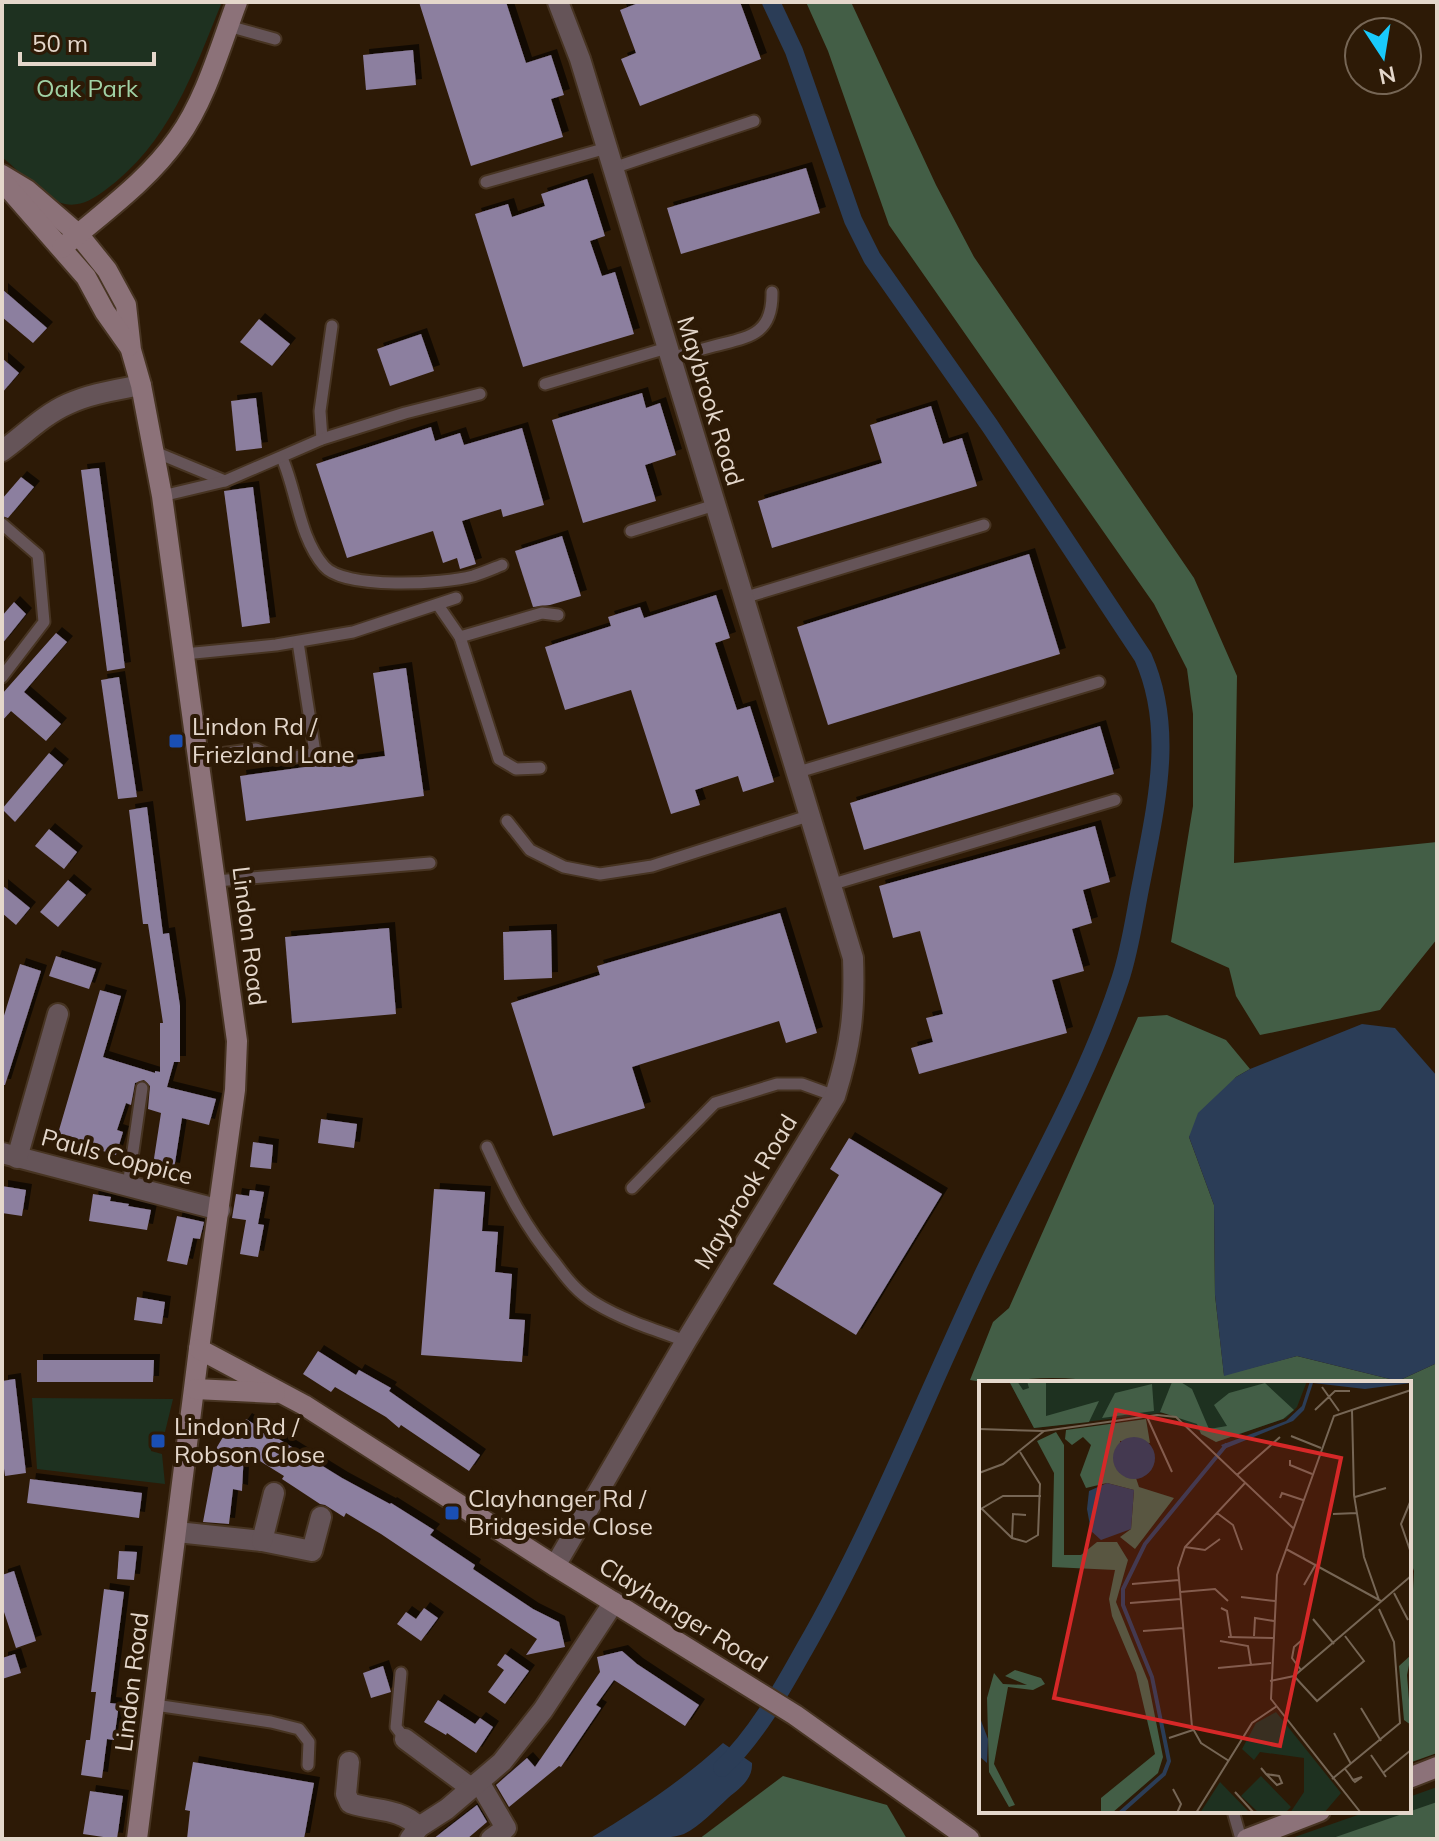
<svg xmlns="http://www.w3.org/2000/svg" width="1439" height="1841" font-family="Mulish,sans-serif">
<defs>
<filter id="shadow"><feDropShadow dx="6" dy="-6" stdDeviation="0" flood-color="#0009"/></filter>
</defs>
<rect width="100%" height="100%" fill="#2d1a06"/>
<g fill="#1e3120">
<path d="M2 2H222C193 73 169 144 104 191 93 199 80 207 65 204 46 200 18 170 2 157Z"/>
<polygon points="32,1398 173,1399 165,1432 154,1433 151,1451 162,1454 165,1484 37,1469"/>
<polygon points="1437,1787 1437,1839 1289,1839 1369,1811 1409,1811 1409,1797"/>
</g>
<g fill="#435e46">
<polygon points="806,2 851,2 936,185 974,257 1194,578 1237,676 1234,863 1437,842 1437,939 1380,1010 1260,1035 1236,996 1229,968 1171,942 1193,806 1193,714 1187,669 1154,604 889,225 828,51"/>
<path d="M1167 1015 1226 1040 1250 1069 1236 1077 1189 1137 1214 1205 1215 1295 1224 1375 1297 1356 1398 1381 1437 1363V1753L1409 1763V1611L1412 1607 1414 1571 1409 1557V1383H1105C1080 1378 1053 1377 1028 1379 1007 1380 990 1384 970 1380L993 1322 1009 1308 1138 1017Z"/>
<polygon points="783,1776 887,1805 907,1839 699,1839"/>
<polygon points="1437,1802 1437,1839 1330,1839"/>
</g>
<g fill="#2b3d57">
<polygon points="1362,1024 1395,1028 1437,1076 1437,1363 1398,1381 1297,1356 1224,1376 1215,1295 1214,1205 1189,1137 1198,1113 1236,1077 1250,1069"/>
<path d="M723 1743 752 1763C753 1779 740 1788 728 1798 715 1810 700 1826 684 1834 665 1841 612 1839 589 1839 637 1810 682 1781 723 1743Z"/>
</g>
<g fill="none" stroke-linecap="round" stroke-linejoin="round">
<path stroke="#2b3d57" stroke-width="18" d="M722 1768C757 1735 782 1689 805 1648 873 1530 923 1402 981 1279 1028 1180 1086 1084 1120 980 1131 947 1135 912 1142 879 1156 805 1175 729 1143 657L990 426 872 258 853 220 794 51 771 2"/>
</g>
<g fill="#8c7f9f" filter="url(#shadow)">
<polygon points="419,2 506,2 526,63 551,55 564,95 551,99 563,137 471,166"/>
<polygon points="641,2 740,2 761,59 640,106 621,59 636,53 620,10"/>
<polygon points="413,50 416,85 366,90 363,55"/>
<polygon points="806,168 820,213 681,254 667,208"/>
<polygon points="587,179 605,236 590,241 602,276 615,272 634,334 523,367 475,214 508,204 512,217 545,206 541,194"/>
<polygon points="2,289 47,328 33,343 2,317"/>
<polygon points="259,319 290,344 272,366 240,342"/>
<polygon points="421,334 434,371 390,386 377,349"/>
<polygon points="2,358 19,373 2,393"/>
<polygon points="642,393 646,408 660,403 676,455 645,465 656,501 583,523 552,420"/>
<polygon points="256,398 262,448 236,451 231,401"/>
<polygon points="931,406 943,444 962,438 977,486 772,548 758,501 882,463 870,425"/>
<polygon points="431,427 435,441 460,433 464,445 522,428 544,505 503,517 501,509 462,521 476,564 460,569 457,558 443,563 433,531 347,558 316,464"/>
<polygon points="99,468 125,668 107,671 81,470"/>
<polygon points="21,477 34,487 8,518 2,516 2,499"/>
<polygon points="253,487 270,623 242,627 224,491"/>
<polygon points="562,536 581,596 550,605 533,607 515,551"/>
<polygon points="1029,554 1060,654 828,725 797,627"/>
<polygon points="716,595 730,638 715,643 737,710 750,706 774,782 743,792 738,776 695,790 700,805 671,814 631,690 565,710 545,647 611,626 608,617 640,607 644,618"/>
<polygon points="14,602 26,614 2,644 2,616"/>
<polygon points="56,633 67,642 24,692 61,724 46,741 11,711 2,721 2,694"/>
<polygon points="406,668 424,796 246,821 240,776 385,756 373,673"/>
<polygon points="119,677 137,797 118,799 101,680"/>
<polygon points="1100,726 1114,774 864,850 850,803"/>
<polygon points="49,753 63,765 15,822 2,809"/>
<polygon points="147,807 163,934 169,933 180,1006 180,1062 174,1062 167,1087 216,1099 209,1125 182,1118 174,1169 153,1165 161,1113 148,1109 150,1086 144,1080 135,1083 131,1105 126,1103 117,1130 123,1132 116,1155 57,1137 100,990 121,996 103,1057 155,1073 155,1071 160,1072 160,1023 163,1023 148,924 143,924 129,810"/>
<polygon points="1095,826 1110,882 1083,890 1092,923 1072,929 1084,971 1052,980 1067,1033 919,1074 911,1048 933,1042 926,1018 943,1014 920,931 893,938 879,886"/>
<polygon points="49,829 77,852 64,869 35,846"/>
<polygon points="68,880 86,895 58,927 40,912"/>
<polygon points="2,885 30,908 16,925 2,913"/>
<polygon points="780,913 817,1033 786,1043 779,1021 632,1067 645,1108 553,1136 511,1003 600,975 597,966"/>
<polygon points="389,928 396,1014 292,1023 285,937"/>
<polygon points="551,930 552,978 504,980 503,932"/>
<polygon points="56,956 96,969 89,989 49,976"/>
<polygon points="20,964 41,971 5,1085 2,1085 2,1022"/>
<polygon points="321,1119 357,1124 354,1148 318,1143"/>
<polygon points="849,1138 942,1194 856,1335 773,1284 839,1175 830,1169"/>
<polygon points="253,1142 273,1145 271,1169 250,1167"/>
<polygon points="2,1186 26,1190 22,1216 2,1213"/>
<polygon points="434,1189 485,1192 482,1231 498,1232 495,1272 512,1274 509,1319 525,1320 522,1362 421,1355"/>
<polygon points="250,1190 264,1192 258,1224 264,1225 258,1257 240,1254 246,1220 232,1218 236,1194 249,1196"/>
<polygon points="93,1194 111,1197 110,1201 129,1204 128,1206 151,1210 147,1230 89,1221"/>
<polygon points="177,1216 204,1222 200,1239 193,1238 187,1265 167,1261"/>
<polygon points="137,1297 165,1302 162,1324 134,1320"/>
<polygon points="318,1351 356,1375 359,1370 391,1388 389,1391 480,1455 469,1471 401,1425 399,1428 386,1417 335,1387 331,1392 303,1374"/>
<polygon points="37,1360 154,1360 153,1382 37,1382"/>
<polygon points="15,1379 26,1473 5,1476 2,1453 2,1381"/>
<polygon points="246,1419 342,1478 390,1504 391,1503 434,1530 430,1535 475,1565 473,1569 533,1609 559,1622 565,1647 526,1655 537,1639 381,1534 346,1513 344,1517 325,1505 320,1504 282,1479 284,1476 244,1451 242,1491 233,1489 229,1524 203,1522 217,1447 229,1427 237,1432"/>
<polygon points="30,1479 142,1493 139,1518 27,1503"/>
<polygon points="119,1551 137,1552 134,1580 117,1579"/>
<polygon points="14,1571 36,1641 16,1648 2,1606 2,1575"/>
<polygon points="104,1589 124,1592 110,1703 119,1704 114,1740 107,1739 102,1778 81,1775 86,1740 90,1740 96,1692 91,1692"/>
<polygon points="424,1608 438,1618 421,1641 397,1624 406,1612 416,1619"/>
<polygon points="622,1651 637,1664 699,1705 685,1726 614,1680 596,1705 601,1708 561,1767 559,1766 509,1807 496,1785 527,1758 535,1767 600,1672 597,1657"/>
<polygon points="15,1654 21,1673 2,1679 2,1658"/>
<polygon points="505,1654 529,1671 505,1704 488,1692 504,1670 497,1665"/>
<polygon points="383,1666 391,1692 371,1698 363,1673"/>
<polygon points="438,1700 475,1724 480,1718 493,1727 476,1753 447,1733 446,1735 424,1722"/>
<polygon points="193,1762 314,1783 304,1839 187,1839 190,1811 185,1810"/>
<polygon points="90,1791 123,1796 117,1839 83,1834"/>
<polygon points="477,1805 487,1822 467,1839 433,1839"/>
</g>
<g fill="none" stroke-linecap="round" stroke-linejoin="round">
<g stroke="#473422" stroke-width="15">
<g id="lane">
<polyline points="228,26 275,39"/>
<polyline points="613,168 754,121"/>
<polyline points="486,182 607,148"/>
<path d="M670 358C685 354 699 350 714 346 749 337 773 335 772 292"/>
<polyline points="545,384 667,348"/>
<polyline points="322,439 320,411 332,326"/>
<polyline points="155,452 225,481"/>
<path d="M282 458C297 492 299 537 324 566 344 590 444 584 473 576 483 573 492 569 502 565"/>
<polyline points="162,496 225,481 322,439 405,413 480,394"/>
<polyline points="2,524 38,555 44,622 2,677"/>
<polyline points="631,531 715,505"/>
<polyline points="743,598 984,525"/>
<polyline points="438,605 460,637 499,759 516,769 540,768"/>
<polyline points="460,637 542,613 558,615"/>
<polyline points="184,654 276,645 353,632 456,598"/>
<polyline points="198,757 256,749 274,758 291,758 315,753 298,642"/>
<polyline points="795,773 1099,682"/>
<polyline points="507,821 530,850 564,867 600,874 652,866 808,816"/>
<polyline points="216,881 430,863"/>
<polyline points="830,885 1115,800"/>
<path d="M487 1147C508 1193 524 1225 556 1264 567 1279 578 1293 595 1303 623 1320 655 1330 686 1341"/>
<polyline points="128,1186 142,1088"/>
<polyline points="632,1188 715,1103 777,1084 802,1084 835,1096"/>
<polyline points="401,1673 396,1727 405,1739"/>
<polyline points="155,1705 271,1722 299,1729 309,1742 308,1765"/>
<polyline points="1233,1811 1241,1839"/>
</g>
</g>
<g stroke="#473422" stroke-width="24">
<g id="street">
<path d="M2 451C23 436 43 415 68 404 92 393 117 390 141 385"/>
<polyline points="2,1153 220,1210"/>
<polyline points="17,1158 58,1014"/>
<polyline points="177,1532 262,1541 312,1551 321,1517"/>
<polyline points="262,1541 274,1493"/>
<path d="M555 1566 686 1341 835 1096C851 1045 855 1012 853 958L580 59 558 2"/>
<polyline points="405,1739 471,1788"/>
<path d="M349 1762 346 1794 350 1803C376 1812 398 1807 419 1827"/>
<polyline points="479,1782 506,1828 491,1839"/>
<polyline points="410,1839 419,1827 447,1809 502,1762 543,1710 614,1602"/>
</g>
</g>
<g stroke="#473422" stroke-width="24">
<g id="secondary">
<polyline points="2,175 27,190 78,234 107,270 126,305 131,350 141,385 162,496 237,1041 235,1090 199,1349 137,1839"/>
<polyline points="3,182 86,277 105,312 129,346"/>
<path d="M62 248C102 213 147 182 178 138 206 99 220 47 237 2"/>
<polyline points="199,1349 304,1405 555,1566 795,1715 969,1839"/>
<polyline points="195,1389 275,1393"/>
<polyline points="1409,1778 1437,1767"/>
<polyline points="1247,1839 1320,1811"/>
</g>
</g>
<use href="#lane" stroke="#655458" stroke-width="11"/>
<use href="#street" stroke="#655458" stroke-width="20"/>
<use href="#secondary" stroke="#8c7279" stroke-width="20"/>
</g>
<g fill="#1a4fb4" stroke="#2d1a06" stroke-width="3">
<rect x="168" y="733" width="16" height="16" rx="4"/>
<rect x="150" y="1433" width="16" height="16" rx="4"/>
<rect x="444" y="1505" width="16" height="16" rx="4"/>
</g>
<g text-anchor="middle" stroke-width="8" stroke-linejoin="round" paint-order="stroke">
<g font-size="24" fill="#a0d1a5" stroke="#2d1a06">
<text x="87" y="97">Oak Park</text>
</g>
<g font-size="24" fill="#e4d7cb" stroke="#2d1a06">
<text transform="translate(710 401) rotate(73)" y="8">Maybrook Road</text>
<text transform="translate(249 936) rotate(83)" y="8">Lindon Road</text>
<text transform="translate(117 1157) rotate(15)" y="8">Pauls Coppice</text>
<text transform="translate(746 1192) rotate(-59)" y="8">Maybrook Road</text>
<text transform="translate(683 1615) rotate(32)" y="8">Clayhanger Road</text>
<text transform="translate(132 1682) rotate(-83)" y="8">Lindon Road</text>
</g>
<g font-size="24" fill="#e4d7cb" stroke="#2d1a06" text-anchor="start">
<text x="192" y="735">Lindon Rd /<tspan x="192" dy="28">Friezland Lane</tspan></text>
<text x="174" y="1435">Lindon Rd /<tspan x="174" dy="28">Robson Close</tspan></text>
<text x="468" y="1507">Clayhanger Rd /<tspan x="468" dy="28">Bridgeside Close</tspan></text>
</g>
</g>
<g transform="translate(979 1381)">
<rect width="432" height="432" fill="#2d1a06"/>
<path d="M30 0H328L318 26 307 37 237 61 190 31 55 47ZM297 331 362 412 345 432H311L325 411V377L281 371 275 379 263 368 277 342ZM282 395 312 426 306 432H280L262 415ZM241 401 271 432H221Z" fill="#1e3120"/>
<path d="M30 0H38L44 9 50 7 48 0H67V35L120 20 110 41 55 47ZM200 0 213 8 230 48 248 45 235 24 250 12 286 2 315 29 304 38 237 61 222 53 218 43 181 31 193 1ZM173 3 175 30 123 37 136 12ZM167 38 171 62 141 60 140 91 157 97 160 106 195 117 156 168 141 156 152 148 155 109 128 102 107 107 101 94 112 64 104 56 93 64 86 58 87 49ZM77 51 85 64V174H102L118 161H138L149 179 137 221 169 300 184 376 179 392 133 432H122V417L176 373 157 292 133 235 130 218 136 189 73 186 75 92 58 60ZM432 274 428 294 432 344 425 339 420 285ZM36 289 62 297 66 303 54 309 29 306 15 383 36 424 30 426 10 391 8 317 15 292 24 303 48 304 26 295Z" fill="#435e46"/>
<path d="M331 0H432V2L386 8 334 2 325 29 314 40 245 68 242 64 307 40 323 25ZM134 77a21 21 0 1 1 42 0a21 21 0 1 1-42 0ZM128 102 155 109 152 148 122 159 112 150 108 128 110 110ZM1 337 9 358 8 382 0 375Z" fill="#2b3d57"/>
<path fill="none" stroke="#2b3d57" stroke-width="4" d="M141 432 185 393 190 380 173 296 144 224V208L166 163 248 63"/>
<path fill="none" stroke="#766655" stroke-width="2" d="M343 6 360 30M336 29 356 10H371M373 29 375 114 385 176 400 219M168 36 193 91M0 48 65 50 178 34 197 36 314 147M312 55 342 67M311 79V84L333 93M0 92 24 83 65 50M258 94 301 56M376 116 407 107M301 117 303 112 324 119M432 119 422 143 432 172M2 127 33 157 47 161 59 154 61 103 41 71M0 129 24 115H62M238 132 254 144 263 169M354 133 378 132M33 157 34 133 47 134M206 166 226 169 241 158M307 168 402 220M153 203 200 199M325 204 337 183M201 211 236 208 249 220M415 212 429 239M262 216 296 220M151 222 202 218M242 227 248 230 252 256M334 238 355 263M164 250 204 247M275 255 276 237 295 240M249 256 294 257M241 260 269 265 272 284M239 287 292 282M322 289 313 277 315 266 323 259M315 295 338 320 385 280 366 255M291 300 315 295 432 195M382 327 402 360M355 352 372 383M190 357 214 349M392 374 407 396M250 380 222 362 213 346 199 187 206 166 266 102M282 387 287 393 298 404 303 402 300 395 287 393M366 388 370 393 374 399 376 401 383 396 374 399M404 392 432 369M353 398 421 342 415 261 400 228M194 408 202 423 198 432M256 411 275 432M217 432 273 342 298 325M382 432 292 318 298 194 355 35 432 9"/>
<path fill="#d62828" fill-opacity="0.15" stroke="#d62828" stroke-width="4" d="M137 29 362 77 301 365 75 317Z"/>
<rect width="432" height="432" fill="none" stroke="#e4d7cb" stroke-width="4"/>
</g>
<rect width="1439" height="1841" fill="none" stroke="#e4d7cb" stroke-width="8"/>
<g transform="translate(1383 56) rotate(168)"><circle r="38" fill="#2d1a06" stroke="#766655" stroke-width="2"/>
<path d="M0-6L14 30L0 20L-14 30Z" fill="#19cafc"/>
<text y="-12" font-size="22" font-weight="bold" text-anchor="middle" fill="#e4d7cb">N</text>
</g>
<path d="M20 52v12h134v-12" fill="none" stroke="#e4d7cb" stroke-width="4"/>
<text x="32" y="52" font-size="24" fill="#e4d7cb" stroke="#2d1a06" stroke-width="6" paint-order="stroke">50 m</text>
</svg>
